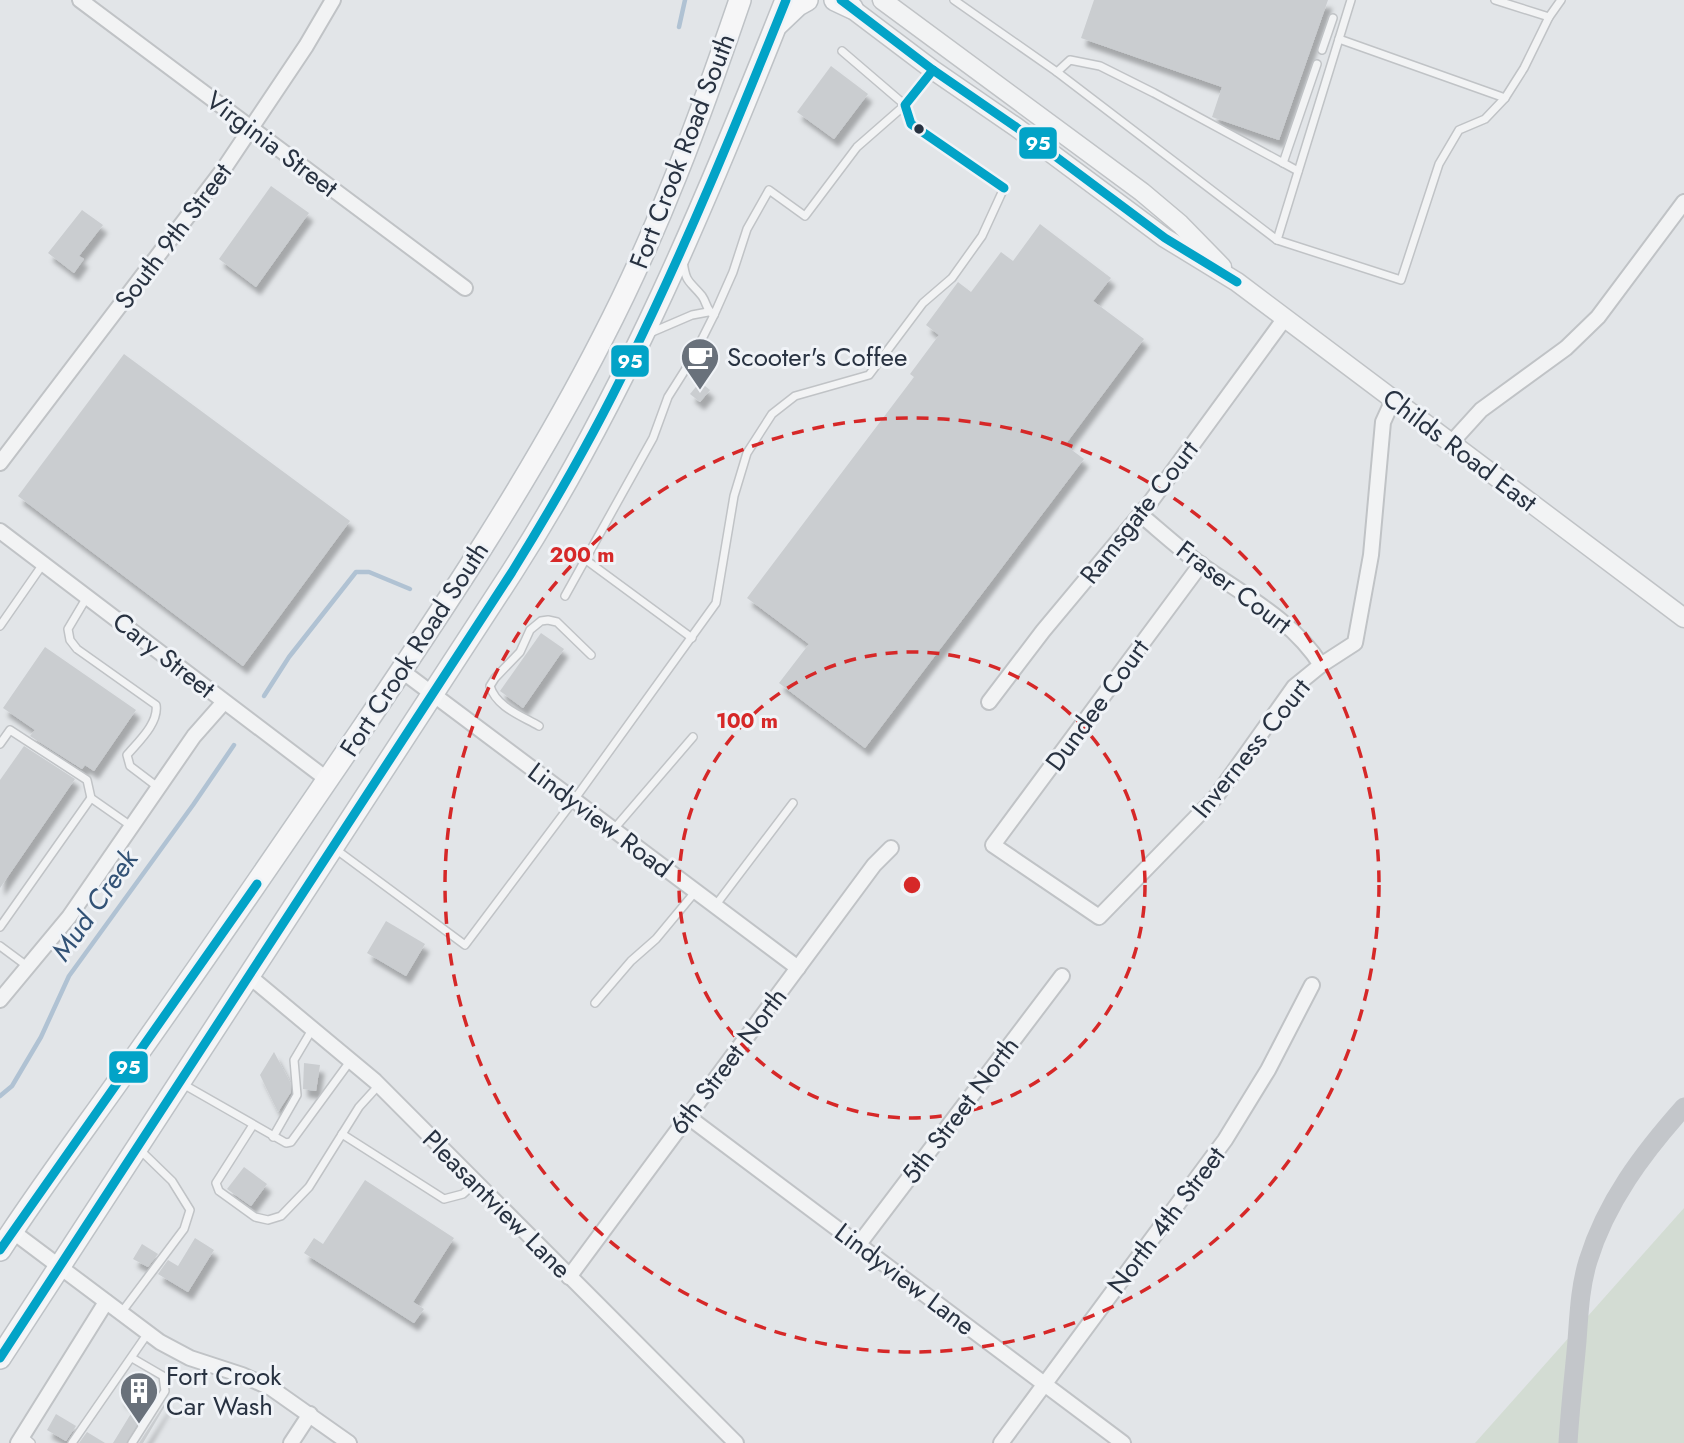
<svg xmlns="http://www.w3.org/2000/svg" width="1684" height="1443" font-family="Jost,sans-serif">
<defs>
<filter id="shadow"><feDropShadow dx="4.5" dy="8" stdDeviation="2" flood-color="#0004"/></filter>
</defs>
<rect width="100%" height="100%" fill="#e2e5e8"/>
<polygon fill="#d3dcd3" points="1684,1208 1684,1443 1475,1443"/>
<g fill="none" stroke-linecap="round" stroke-linejoin="round">
<g stroke="#b0c2d3" stroke-width="4.5">
<polyline points="679,27 685,0"/>
<polyline points="264,696 289,657 356,572 369,572 410,589"/>
<polyline points="0,1096 12,1086 41,1037 69,976 193,805 234,745"/>
</g>
</g>
<g fill="#cacdd0" filter="url(#shadow)">
<polygon points="1094,0 1328,0 1279,140 1212,117 1222,87 1081,38"/>
<polygon points="831,66 868,94 834,139 797,112"/>
<polygon points="271,186 309,213 256,287 219,259"/>
<polygon points="82,210 103,225 79,256 84,259 74,273 48,253"/>
<polygon points="1040,224 1111,278 1093,301 1144,339 1065,445 1084,459 865,748 779,683 809,644 747,598 914,377 910,374 939,335 926,325 958,282 971,292 1001,252 1013,261"/>
<polygon points="124,354 350,521 243,666 18,496"/>
<polygon points="700,382 710,390 700,402 690,394"/>
<polygon points="541,633 564,649 523,708 500,691"/>
<polygon points="45,647 136,710 94,771 85,765 82,769 30,736 35,730 3,708"/>
<polygon points="24,746 75,779 0,888 0,780"/>
<polygon points="386,921 425,944 406,976 367,953"/>
<polygon points="274,1052 290,1082 291,1092 278,1112 260,1075"/>
<polygon points="304,1063 320,1065 316,1091 303,1089"/>
<polygon points="244,1167 267,1184 251,1206 227,1189"/>
<polygon points="365,1180 454,1238 413,1302 424,1309 414,1323 304,1253 314,1238 323,1244"/>
<polygon points="195,1238 214,1250 188,1292 158,1274 168,1260 178,1266"/>
<polygon points="142,1244 158,1254 148,1267 133,1259"/>
<polygon points="131,1380 156,1394 126,1443 113,1443 135,1407 120,1398"/>
<polygon points="167,1400 168,1401 143,1443 139,1443"/>
<polygon points="56,1414 76,1426 66,1441 47,1430"/>
<polygon points="87,1432 105,1443 79,1443"/>
</g>
<g fill="none" stroke-linecap="round" stroke-linejoin="round">
<g stroke="#c0c3c6" stroke-width="10">
<g id="service">
<polyline points="954,0 1057,72 1070,60 1100,66 1154,93 1298,171"/>
<polyline points="1495,0 1549,17"/>
<polyline points="1339,39 1505,98"/>
<polyline points="1322,50 1333,18"/>
<polyline points="1057,72 1277,240 1401,280 1439,164 1459,130 1485,119 1505,98 1524,68 1549,17 1561,0"/>
<polyline points="1283,163 1317,64"/>
<polyline points="1277,240 1351,0"/>
<path d="M683 261C686 284 689 280 702 296 707 303 706 310 714 315"/>
<polyline points="650,333 692,315 708,312"/>
<polyline points="586,560 692,638"/>
<polyline points="565,596 653,438 668,397 692,359 714,315 733,272 747,229 769,190 805,216 857,147 905,105 932,70"/>
<path d="M87 597 68 629 70 640 77 649 156 705C159 723 138 742 127 755L130 766 159 788"/>
<polyline points="0,626 43,564"/>
<path d="M539 726C522 716 496 707 490 686L495 678 520 652 530 630 541 621 548 620 557 622 591 655"/>
<polyline points="0,744 10,730 87,780 91,798 131,826"/>
<polyline points="614,829 693,737"/>
<polyline points="334,848 465,945 574,800 716,603 734,496 747,453 772,414 795,396 869,375 923,303 952,278 982,236 1004,188 911,124 905,105 842,51"/>
<polyline points="715,906 793,803"/>
<polyline points="0,927 91,798"/>
<polyline points="0,946 27,966"/>
<polyline points="595,1003 631,961 656,939 695,892"/>
<polyline points="181,1083 286,1143 291,1142 351,1060"/>
<polyline points="253,1125 216,1183 219,1191 255,1217 268,1220 281,1216 309,1187 359,1107 379,1085"/>
<polyline points="342,1134 444,1199 463,1194 475,1183"/>
<polyline points="273,1137 297,1095 294,1060 313,1028"/>
<polyline points="121,1313 184,1229 190,1210 172,1181 138,1148"/>
<polyline points="23,1436 31,1443"/>
<polyline points="72,1443 148,1333"/>
<polyline points="132,1443 165,1391 163,1376 132,1358"/>
</g>
</g>
<g stroke="#c0c3c6" stroke-width="18">
<g id="minor">
<polyline points="80,0 465,288"/>
<polyline points="1451,443 1481,410 1566,348 1598,317 1684,202"/>
<polyline points="0,463 223,170 306,46 333,0"/>
<path d="M1141 515C1160 531 1180 549 1200 564 1243 595 1292 619 1321 665"/>
<polyline points="0,531 328,780"/>
<polyline points="1201,564 993,845 1099,917 1215,798 1294,687 1321,665 1355,643 1371,555 1383,422 1393,400"/>
<polyline points="402,671 798,968"/>
<polyline points="989,702 1043,631 1149,504 1285,318"/>
<polyline points="249,976 375,1081 736,1443"/>
<polyline points="0,1000 69,917 194,736 224,702"/>
<polyline points="687,1116 1123,1443"/>
<polyline points="12,1231 160,1342 190,1358 242,1375 271,1388 349,1443"/>
<polyline points="859,1244 1062,976"/>
<polyline points="569,1277 874,865 891,848"/>
<polyline points="18,1443 106,1302"/>
<polyline points="291,1443 310,1414"/>
<polyline points="1001,1443 1225,1140 1268,1070 1312,985"/>
</g>
</g>
<g stroke="#c0c3c6" stroke-width="21">
<g id="tertiary">
<polyline points="882,0 1142,192 1180,224 1222,267"/>
<polyline points="843,2 933,70 1016,127 1165,238 1237,282 1684,618"/>
</g>
</g>
<g stroke="#bec2c6" stroke-width="24">
<g id="primary">
<polyline points="835,0 852,8"/>
<polyline points="778,24 798,5 807,0"/>
<path d="M0 1250C44 1182 93 1118 139 1052 214 946 287 839 360 732 446 605 532 476 602 339 659 229 700 117 740 0"/>
<path d="M0 1358 512 572C626 394 708 197 786 0"/>
</g>
</g>
<use href="#service" stroke="#f2f3f4" stroke-width="7"/>
<use href="#minor" stroke="#f2f3f4" stroke-width="14"/>
<use href="#tertiary" stroke="#f2f3f4" stroke-width="18"/>
<path stroke="#c3c6ca" stroke-width="19" d="M1568 1443C1570 1409 1574 1375 1577 1341 1579 1314 1580 1287 1588 1261 1606 1202 1643 1153 1684 1107"/>
<use href="#primary" stroke="#f6f6f7" stroke-width="21"/>
<g stroke="#f0f3f7" stroke-width="14">
<g id="bus-1">
<polyline points="841,0 933,70 1016,127 1165,238 1237,282"/>
<polyline points="933,70 905,105 911,124 1004,188"/>
<polyline points="0,1250 257,884"/>
<path d="M0 1358 512 572C554 504 594 435 629 362 687 244 737 122 786 0"/>
</g>
</g>
<use href="#bus-1" stroke="#02a3c7" stroke-width="9"/>
</g>
<g fill="none" stroke="#d62828" stroke-width="3.5" stroke-dasharray="12 9">
<circle cx="912" cy="885" r="233"/>
<circle cx="912" cy="885" r="467"/>
</g>
<defs>
<g id="cafe-pin" transform="scale(2.0125)"><path d="M0 17L-7.5 6A9.5 9.5 0 1 1 7.5 6Z" fill="#69717b" stroke="#f0f3f7"/><path d="M-5.5-4.5H6V0H3Q3 3.5 0 3.5H-2.5Q-5.5 3.5-5.5 0ZM3-3.2v2h1.7v-2ZM-6 4.5H4V6H-6Z" fill="#fff"/></g>
<g id="building-pin" transform="scale(2.0125)"><path d="M0 17L-7.5 6A9.5 9.5 0 1 1 7.5 6Z" fill="#69717b" stroke="#f0f3f7"/><path d="M-4-6H4V6H1V3H-1V6H-4ZM-2.5-4.3h1.7v1.8h-1.7ZM.8-4.3h1.7v1.8H.8ZM-2.5-1h1.7V.8h-1.7ZM.8-1h1.7V.8H.8Z" fill="#fff"/></g>
</defs>
<g fill-rule="evenodd">
<use href="#cafe-pin" x="700" y="357"/>
<use href="#building-pin" x="139" y="1391"/>
</g>
<circle fill="#283241" stroke="#f0f3f7" stroke-width="2.5" cx="919" cy="129" r="6"/>
<g text-anchor="middle" stroke-width="6" stroke-linejoin="round" paint-order="stroke">
<g font-size="26" fill="#283241" stroke="#f0f3f7">
<text transform="translate(272 144) rotate(37)" y="9">Virginia Street</text>
<text transform="translate(682 151) rotate(-69)" y="9">Fort Crook Road South</text>
<text transform="translate(173 236) rotate(-53)" y="9">South 9th Street</text>
<text transform="translate(1460 450) rotate(37)" y="9">Childs Road East</text>
<text transform="translate(1139 512) rotate(-52)" y="9">Ramsgate Court</text>
<text transform="translate(1234 587) rotate(37)" y="9">Fraser Court</text>
<text transform="translate(414 649) rotate(-57)" y="9">Fort Crook Road South</text>
<text transform="translate(164 655) rotate(38)" y="9">Cary Street</text>
<text transform="translate(1097 705) rotate(-54)" y="9">Dundee Court</text>
<text transform="translate(1251 748) rotate(-51)" y="9">Inverness Court</text>
<text transform="translate(600 820) rotate(37)" y="9">Lindyview Road</text>
<text transform="translate(728 1061) rotate(-53)" y="9">6th Street North</text>
<text transform="translate(960 1110) rotate(-53)" y="9">5th Street North</text>
<text transform="translate(497 1204) rotate(45)" y="9">Pleasantview Lane</text>
<text transform="translate(1166 1220) rotate(-53)" y="9">North 4th Street</text>
<text transform="translate(905 1279) rotate(37)" y="9">Lindyview Lane</text>
</g>
<g font-size="26" fill="#283241" stroke="#f0f3f7" text-anchor="start">
<text x="727" y="366">Scooter's Coffee</text>
<text x="166" y="1385">Fort Crook<tspan x="166" dy="30">Car Wash</tspan></text>
</g>
<g font-size="28" font-style="italic" fill="#325276" stroke="#f0f3f7">
<text transform="translate(94 905) rotate(-55)" y="10">Mud Creek</text>
</g>
</g>
<circle cx="912" cy="885" r="10" fill="#d62828" stroke="#f0f3f7" stroke-width="3.5"/>
<g font-size="21" text-anchor="middle" font-weight="bold" fill="#d62828" stroke="#f0f3f7" stroke-width="6" stroke-linejoin="round" paint-order="stroke">
<text x="582" y="562">200 m</text>
<text x="747" y="728">100 m</text>
</g>
<g stroke="#f0f3f7" stroke-width="2.5">
<rect x="1018" y="126" width="40" height="34" rx="7" fill="#02a3c7"/>
<rect x="610" y="344" width="40" height="34" rx="7" fill="#02a3c7"/>
<rect x="108" y="1050" width="41" height="34" rx="7" fill="#02a3c7"/>
</g>
<g font-size="19" text-anchor="middle" font-weight="bold" fill="#fff">
<text x="1038" y="150">95</text>
<text x="630" y="368">95</text>
<text x="128" y="1074">95</text>
</g>
</svg>
